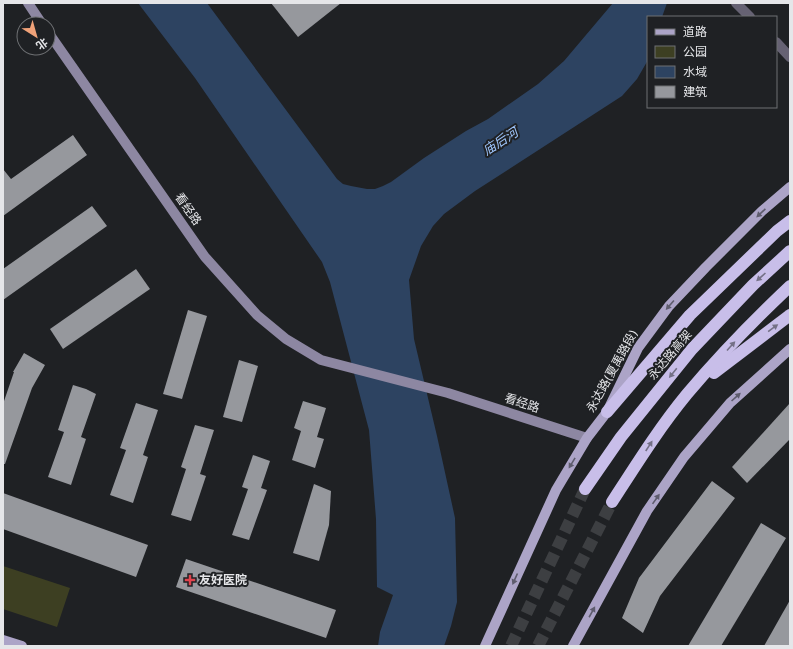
<svg xmlns="http://www.w3.org/2000/svg" width="793" height="649" font-family="Overpass,'Noto Sans SC',sans-serif">
<rect width="100%" height="100%" fill="#1f2124"/>
<polygon fill="#3d3f22" points="3,566 70,588 57,627 3,609"/>
<polygon fill="#2d4361" points="138,3 207,3 337,179 343,184 351,186 367,189 375,189 383,186 391,182 424,158 466,131 488,119 538,84 564,61 613,3 667,3 662,17 648,17 648,60 637,79 622,96 475,191 444,214 433,226 421,246 409,280 414,339 437,436 455,518 457,602 451,626 444,646 378,646 380,632 393,595 377,587 376,519 369,430 330,282 322,262 195,78"/>
<g fill="#96989d">
<polygon points="271,3 341,3 298,37"/>
<polygon points="73,135 87,155 3,216 3,169 11,179"/>
<polygon points="92,206 107,226 3,300 3,269"/>
<polygon points="136,269 150,289 63,349 50,329"/>
<polygon points="188,310 207,316 182,399 163,394"/>
<polygon points="24,353 45,365 32,388 5,464 3,464 3,404 14,372 13,372"/>
<polygon points="239,360 258,366 242,422 223,417"/>
<polygon points="73,385 86,389 96,394 81,437 86,439 71,485 48,477 64,432 58,430"/>
<polygon points="303,401 326,408 317,437 324,439 315,468 292,460 301,431 294,428"/>
<polygon points="136,403 158,410 143,455 148,457 133,503 110,495 126,450 120,448"/>
<polygon points="790,403 790,439 747,483 732,467"/>
<polygon points="195,425 214,430 200,474 206,476 191,521 171,515 186,469 181,467"/>
<polygon points="253,455 270,461 261,488 267,490 249,540 232,535 248,489 242,487"/>
<polygon points="712,481 735,498 660,596 643,633 622,618 639,578"/>
<polygon points="314,484 331,491 329,525 319,561 293,553"/>
<polygon points="3,493 148,545 136,577 3,529"/>
<polygon points="761,523 786,538 721,646 688,646"/>
<polygon points="186,559 336,610 326,638 176,587"/>
<polygon points="790,600 790,646 764,646"/>
</g>
<g fill="none" stroke-linecap="round" stroke-linejoin="round">
<g stroke="#3d3f42" stroke-width="12" stroke-dasharray="12 6" stroke-linecap="butt">
<polyline points="511,646 585,489"/>
<polyline points="538,646 612,502"/>
</g>
<g stroke="#666273" stroke-width="10">
<polyline points="736,3 750,17"/>
<polyline points="776,42 790,57"/>
</g>
<g stroke="#8d87a2" stroke-width="10">
<polyline points="28,3 42,24"/>
<polyline points="48,32 205,257 257,315 286,339 321,360 448,393 587,438"/>
</g>
<g stroke="#aca4c7" stroke-width="10">
<polyline points="3,640 22,646"/>
<polyline points="485,646 556,490 587,438 607,412 638,348 669,306 706,267 762,211 790,187"/>
<polyline points="573,646 647,511 684,457 730,403 790,349"/>
</g>
<g stroke="#c8bee9" stroke-width="12">
<polyline points="714,373 790,315"/>
<polyline points="607,412 690,315 777,231 790,221"/>
<polyline points="585,489 621,437 692,349 753,285 790,251"/>
<path d="M612 502C636 465 659 428 687 394 719 356 754 320 790 286"/>
</g>
</g>
<defs><path id="oneway-solid" d="M-6-.8H1V-3.2L6.5 0L1 3.2V.8H-6Z"/></defs>
<g fill="#5e5c6d">
<use href="#oneway-solid" transform="translate(761 213) rotate(137)"/>
<use href="#oneway-solid" transform="translate(670 305) rotate(131)"/>
<use href="#oneway-solid" transform="translate(736 397) rotate(-42)"/>
<use href="#oneway-solid" transform="translate(572 463) rotate(121)"/>
<use href="#oneway-solid" transform="translate(656 499) rotate(-55)"/>
<use href="#oneway-solid" transform="translate(515 579) rotate(114)"/>
<use href="#oneway-solid" transform="translate(592 612) rotate(-61)"/>
</g>
<g fill="#747086">
<use href="#oneway-solid" transform="translate(761 277) rotate(138)"/>
<use href="#oneway-solid" transform="translate(773 328) rotate(-36)"/>
<use href="#oneway-solid" transform="translate(731 346) rotate(-48)"/>
<use href="#oneway-solid" transform="translate(673 373) rotate(129)"/>
<use href="#oneway-solid" transform="translate(649 446) rotate(-57)"/>
</g>
<path fill="#e0444e" stroke="#1f2124" stroke-width="1.5" d="M188 574h4v4h4v4h-4v4h-4v-4h-4v-4h4z"/>
<g text-anchor="middle" stroke-width="4" stroke-linejoin="round" paint-order="stroke">
<g font-size="12" fill="#e5e6e9" stroke="#1f2124">
<text transform="translate(188 209) rotate(55)" y="4">看经路</text>
<text transform="translate(670 355) rotate(-50)" y="4">永达路高架</text>
<text transform="translate(612 371) rotate(-61)" y="4">永达路(夏禹路段)</text>
<text transform="translate(522 403) rotate(18)" y="4">看经路</text>
</g>
<g font-size="12" font-weight="bold" fill="#e5e6e9" stroke="#1f2124" text-anchor="start">
<text x="199" y="584">友好医院</text>
</g>
<g font-size="13" font-style="italic" fill="#9ec5fc" stroke="#1f2124">
<text transform="translate(500 141) rotate(-33)" y="5">庙后河</text>
</g>
</g>
<rect width="793" height="649" fill="none" stroke="#e5e6e9" stroke-width="8"/>
<rect x="647" y="16" width="130" height="92" fill="#1f2124" stroke="#6e7073"/>
<rect x="655" y="29" width="20" height="6" fill="#aca4c7" stroke="#6e7073"/>
<text x="683" y="36" font-size="12" fill="#e5e6e9">道路</text>
<rect x="655" y="46" width="20" height="12" fill="#3d3f22" stroke="#6e7073"/>
<text x="683" y="56" font-size="12" fill="#e5e6e9">公园</text>
<rect x="655" y="66" width="20" height="12" fill="#2d4361" stroke="#6e7073"/>
<text x="683" y="76" font-size="12" fill="#e5e6e9">水域</text>
<rect x="655" y="86" width="20" height="12" fill="#96989d" stroke="#6e7073"/>
<text x="683" y="96" font-size="12" fill="#e5e6e9">建筑</text>
<g transform="translate(36 36) rotate(143)"><circle r="19" fill="#1f2124" stroke="#6e7073"/>
<path d="M0-3L7 15L0 10L-7 15Z" fill="#f0a279"/>
<text y="-6" font-size="11" font-weight="bold" text-anchor="middle" fill="#e5e6e9">北</text>
</g>
</svg>
